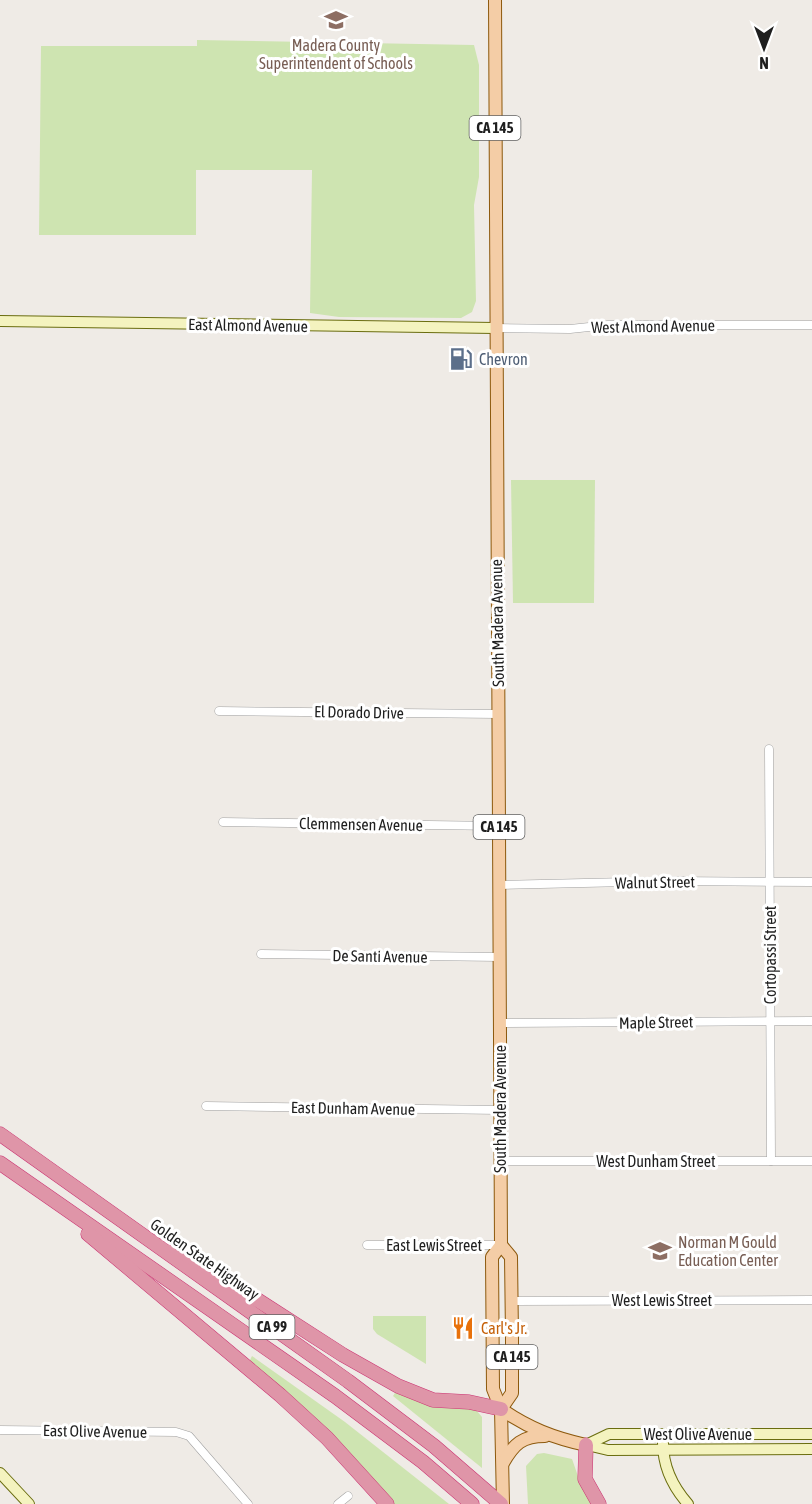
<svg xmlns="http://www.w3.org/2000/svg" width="812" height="1504" font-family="'Asap Condensed',sans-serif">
<rect width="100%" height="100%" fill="#efebe6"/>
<g fill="#cee4b1">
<polygon points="197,40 474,45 479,65 479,177 474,205 476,301 472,312 461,318 339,317 310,313 312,170 196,170 196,235 39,235 41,46 197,46"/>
<polygon points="511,480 595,480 594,603 513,603"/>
<polygon points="373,1316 426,1316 426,1364 377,1334 373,1329"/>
<polygon points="252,1356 345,1422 449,1504 394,1504 249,1362"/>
<polygon points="397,1390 476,1410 482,1417 482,1468 393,1396"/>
<polygon points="544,1453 572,1459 579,1479 594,1504 528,1504 526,1466 537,1454"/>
</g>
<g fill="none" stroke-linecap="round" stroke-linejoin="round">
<g stroke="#a0a0a0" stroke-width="9">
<g id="street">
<polyline points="495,328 570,329 608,325 812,325"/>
<polyline points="219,711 498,714"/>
<polyline points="769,749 771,1161"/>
<polyline points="223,822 499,826"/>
<polyline points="499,885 671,881 812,882"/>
<polyline points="261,954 499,957"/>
<polyline points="500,1023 812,1021"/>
<polyline points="206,1106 500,1110"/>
<polyline points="500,1161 812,1161"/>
<polyline points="367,1245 501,1245"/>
<polyline points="512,1301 812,1300"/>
<polyline points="0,1430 176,1432 189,1436 248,1504"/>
<polyline points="338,1504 348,1496"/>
</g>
</g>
<g stroke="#6a6d0f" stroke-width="12">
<g id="secondary">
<polyline points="0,321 495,328"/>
<path d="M663 1443C663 1466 673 1487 688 1504"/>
<polyline points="586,1445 609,1434 812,1434"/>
<polyline points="587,1445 608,1450 812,1449"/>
<polyline points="0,1473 29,1504"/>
</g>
</g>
<g stroke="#8d590d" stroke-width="14">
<g id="primary">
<polyline points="495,0 501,1245 492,1257 493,1389 501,1409 503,1504"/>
<polyline points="501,1245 511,1257 512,1335 512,1393 501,1409"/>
<path d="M501 1409C528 1428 554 1438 586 1445"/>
<path d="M503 1463C514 1444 522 1436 545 1436"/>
</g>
</g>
<g stroke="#cb3573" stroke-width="15">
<g id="highway">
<polyline points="0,1134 348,1381 434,1446 501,1504"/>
<polyline points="0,1163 335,1396 423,1462 472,1504"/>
<polyline points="88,1234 280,1395 327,1438 387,1504"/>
<polyline points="175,1247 343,1355 398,1386 433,1400 469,1402 501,1409"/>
<polyline points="586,1445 585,1479 599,1504"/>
</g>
</g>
<use href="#street" stroke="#fff" stroke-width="8"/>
<use href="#secondary" stroke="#f4f3bf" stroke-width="10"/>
<use href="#primary" stroke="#f4cda6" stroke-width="12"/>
<use href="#highway" stroke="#df95a8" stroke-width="14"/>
</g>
<defs>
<g id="school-bare" transform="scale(1.8)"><path d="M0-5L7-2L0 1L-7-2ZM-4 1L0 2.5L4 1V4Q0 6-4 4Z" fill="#8d6e63" stroke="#fff" stroke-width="2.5" paint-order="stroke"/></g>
<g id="fuel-bare" transform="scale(1.8)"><path d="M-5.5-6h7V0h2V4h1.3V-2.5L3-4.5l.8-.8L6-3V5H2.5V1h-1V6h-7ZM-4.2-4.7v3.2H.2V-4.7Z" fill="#5c6f8a" stroke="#fff" stroke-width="2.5" paint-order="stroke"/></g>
<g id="restaurant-bare" transform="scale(1.8)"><path d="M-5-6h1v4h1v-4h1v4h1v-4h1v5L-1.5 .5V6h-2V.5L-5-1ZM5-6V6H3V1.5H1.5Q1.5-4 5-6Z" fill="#e8710a" stroke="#fff" stroke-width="2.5" paint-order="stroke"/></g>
</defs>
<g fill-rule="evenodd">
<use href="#school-bare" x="336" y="20"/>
<use href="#fuel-bare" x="461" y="359"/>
<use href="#school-bare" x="660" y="1251"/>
<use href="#restaurant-bare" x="463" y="1328"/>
</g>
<g text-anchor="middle" stroke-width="6" stroke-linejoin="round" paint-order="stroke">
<g fill="#fff" stroke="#626262" stroke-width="1.5">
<rect x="469.5" y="116" width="51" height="24" rx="4.5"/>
<rect x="473.5" y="815" width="51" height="24" rx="4.5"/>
<rect x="249.5" y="1315" width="45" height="24" rx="4.5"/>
<rect x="486.5" y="1345" width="51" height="24" rx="4.5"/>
</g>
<g font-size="15" font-weight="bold" fill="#1f1f1f">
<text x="495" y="133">CA 145</text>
<text x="499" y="832">CA 145</text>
<text x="272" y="1332">CA 99</text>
<text x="512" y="1362">CA 145</text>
</g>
<g font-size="16" fill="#785e54" stroke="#fff">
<text x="336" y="51">Madera County<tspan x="336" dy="18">Superintendent of Schools</tspan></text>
<text x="678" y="1248" text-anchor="start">Norman M Gould<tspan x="678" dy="18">Education Center</tspan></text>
</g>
<g font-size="16" fill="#1f1f1f" stroke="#fff">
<text transform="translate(248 325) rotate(1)" y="6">East Almond Avenue</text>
<text transform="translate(653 326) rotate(-1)" y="6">West Almond Avenue</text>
<text transform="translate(497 623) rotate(-91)" y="6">South Madera Avenue</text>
<text transform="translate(359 712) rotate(1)" y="6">El Dorado Drive</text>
<text transform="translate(361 824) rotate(1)" y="6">Clemmensen Avenue</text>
<text transform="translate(655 882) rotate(-1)" y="6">Walnut Street</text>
<text transform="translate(770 955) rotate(-90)" y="6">Cortopassi Street</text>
<text transform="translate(380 956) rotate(1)" y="6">De Santi Avenue</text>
<text transform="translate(656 1022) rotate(-1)" y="6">Maple Street</text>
<text transform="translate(353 1108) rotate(1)" y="6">East Dunham Avenue</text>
<text transform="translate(500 1109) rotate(-90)" y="6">South Madera Avenue</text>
<text x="656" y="1167">West Dunham Street</text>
<text x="434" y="1251">East Lewis Street</text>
<text transform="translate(205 1259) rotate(35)" y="6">Golden State Highway</text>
<text x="662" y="1306">West Lewis Street</text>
<text transform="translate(95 1431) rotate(1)" y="6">East Olive Avenue</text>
<text x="698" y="1440">West Olive Avenue</text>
</g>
<g font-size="16" fill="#4e5e75" stroke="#fff" text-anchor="start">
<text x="479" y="365">Chevron</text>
</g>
<g font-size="16" fill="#c56008" stroke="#fff" text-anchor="start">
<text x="481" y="1334">Carl's Jr.</text>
</g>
</g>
<g transform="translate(764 48) rotate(180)" stroke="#ffffff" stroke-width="4.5" paint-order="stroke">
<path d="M0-4.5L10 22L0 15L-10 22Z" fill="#1f1f1f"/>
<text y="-9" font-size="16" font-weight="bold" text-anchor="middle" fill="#1f1f1f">N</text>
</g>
</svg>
